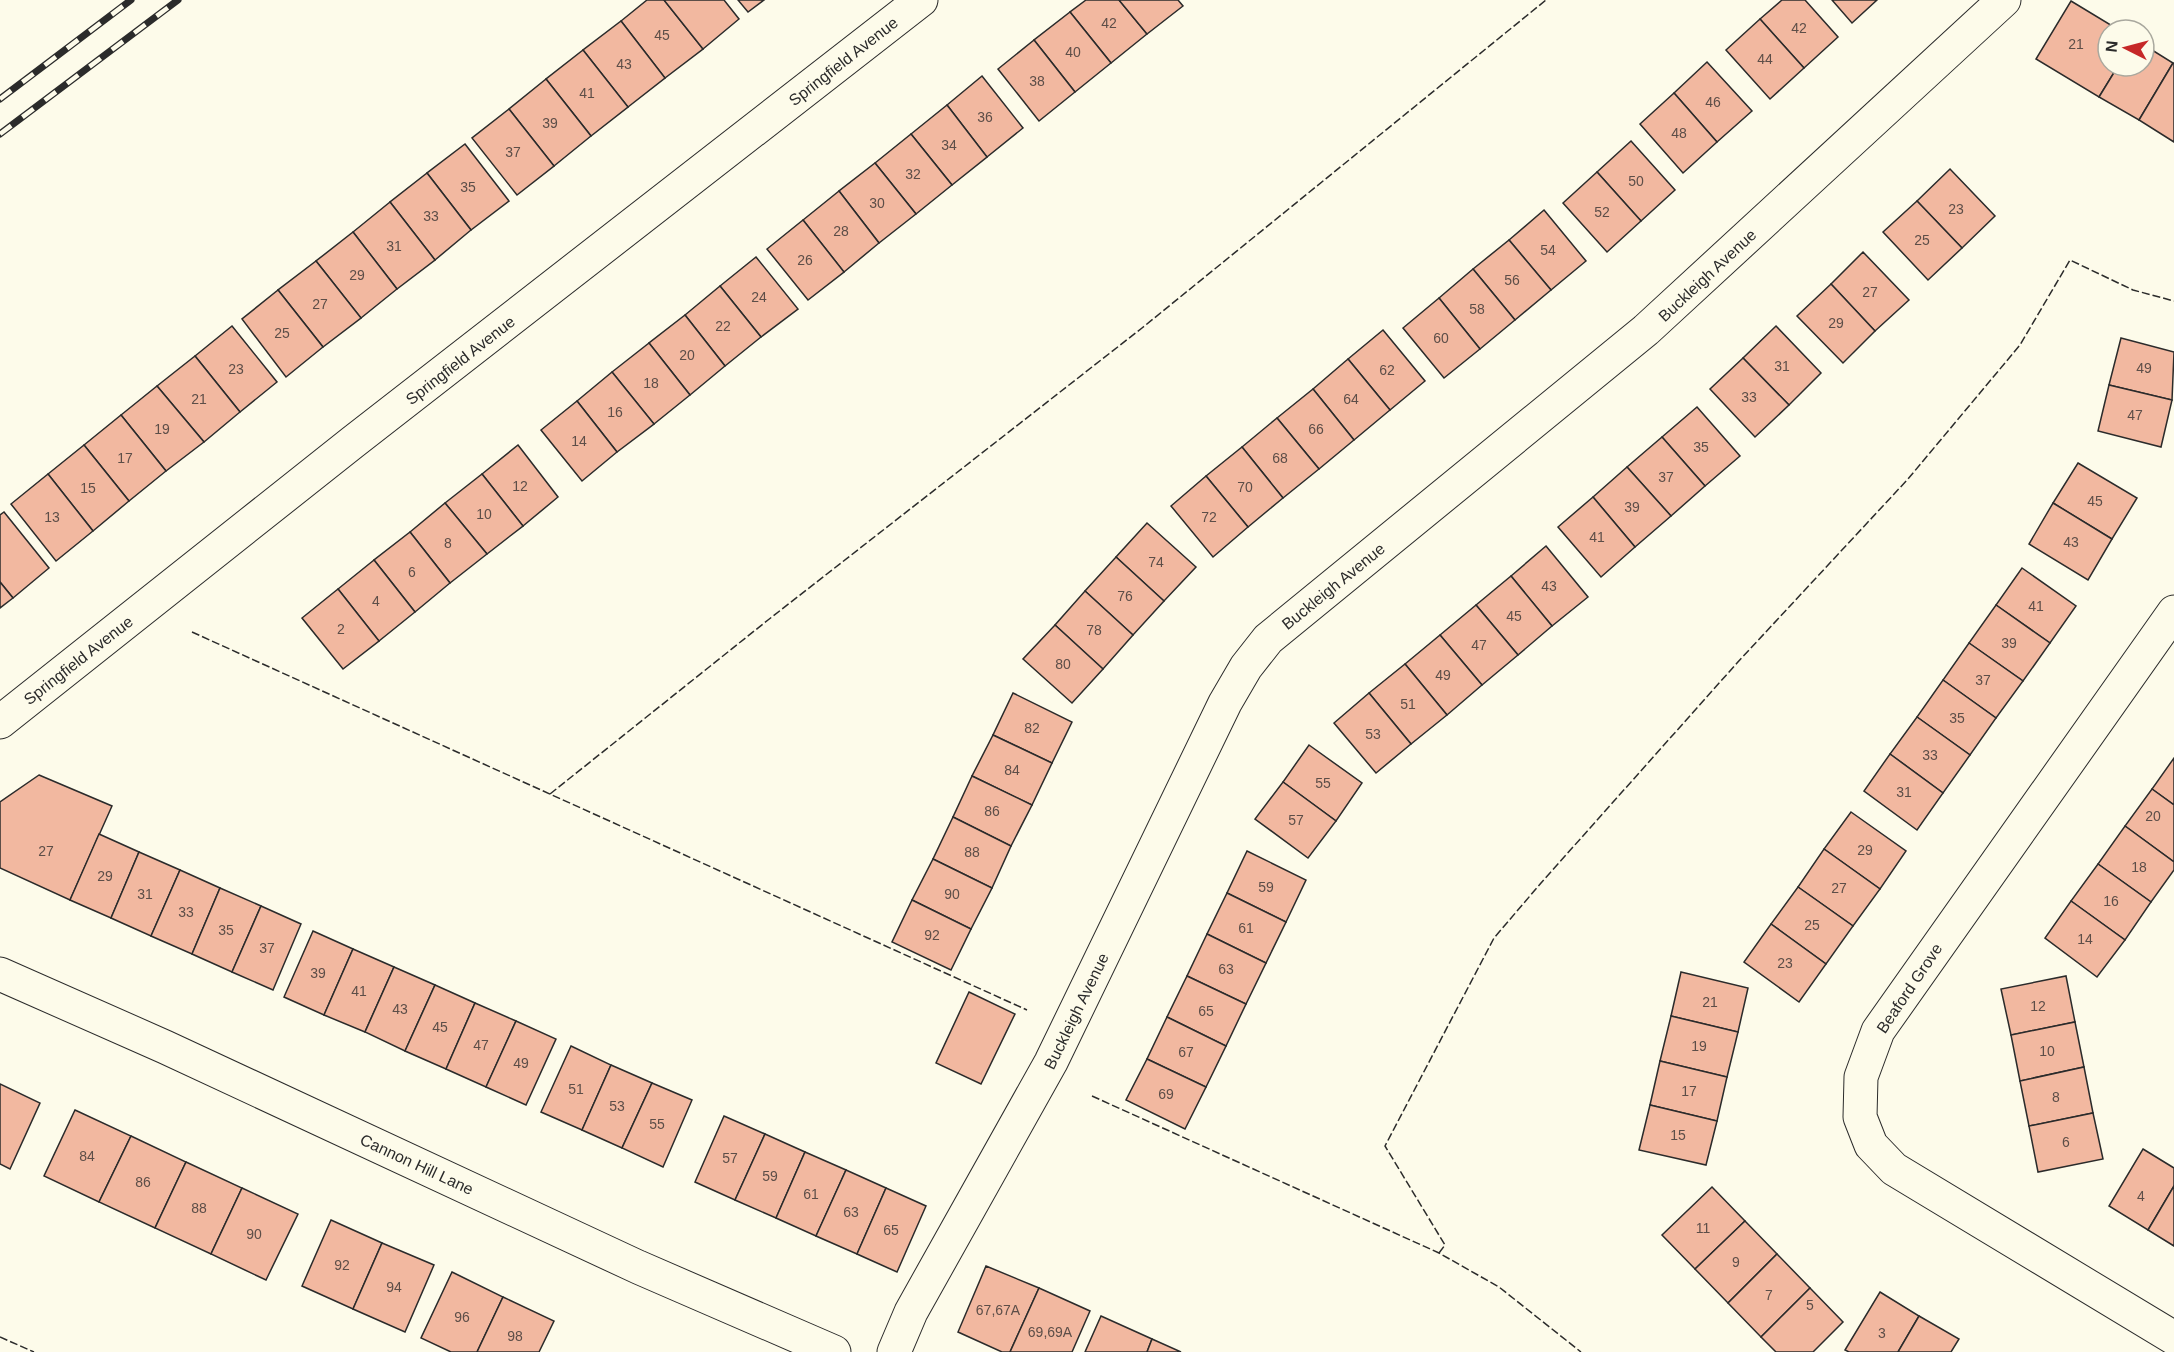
<svg xmlns="http://www.w3.org/2000/svg" width="2174" height="1352" font-family="Helvetica,sans-serif">
<rect width="100%" height="100%" fill="#fdfbea"/>
<g fill="#f2b8a0" stroke="#2b2b2b" stroke-width="1.5">
<polygon points="647,0 664,0 703,49 665,78 621,21"/>
<polygon points="664,0 724,0 739,19 703,49"/>
<polygon points="738,0 764,0 748,12"/>
<polygon points="1086,0 1119,0 1147,34 1111,63 1070,12"/>
<polygon points="1119,0 1178,0 1183,6 1147,34"/>
<polygon points="1782,0 1805,0 1838,37 1804,68 1760,19"/>
<polygon points="1832,0 1877,0 1852,23"/>
<polygon points="2071,1 2119,30 2108,30 2108,66 2118,66 2099,97 2036,59"/>
<polygon points="1070,12 1111,63 1075,92 1034,40"/>
<polygon points="1760,19 1804,68 1770,99 1726,50"/>
<polygon points="621,21 665,78 628,107 583,50"/>
<polygon points="1034,40 1075,92 1039,121 998,69"/>
<polygon points="2144,45 2173,63 2139,120 2099,97 2118,66 2144,66"/>
<polygon points="583,50 628,107 591,136 546,79"/>
<polygon points="1707,62 1752,111 1717,142 1674,93"/>
<polygon points="2173,63 2174,64 2174,142 2139,120"/>
<polygon points="982,76 1023,128 987,157 947,105"/>
<polygon points="546,79 591,136 554,166 509,109"/>
<polygon points="1674,93 1717,142 1683,173 1640,124"/>
<polygon points="947,105 987,157 952,185 911,134"/>
<polygon points="509,109 554,166 517,195 472,138"/>
<polygon points="911,134 952,185 916,214 875,163"/>
<polygon points="1631,141 1675,190 1641,221 1597,172"/>
<polygon points="465,144 509,201 471,230 427,173"/>
<polygon points="875,163 916,214 879,243 839,191"/>
<polygon points="1950,169 1995,216 1962,248 1917,201"/>
<polygon points="1597,172 1641,221 1607,252 1563,203"/>
<polygon points="427,173 471,230 435,260 390,202"/>
<polygon points="839,191 879,243 844,272 803,220"/>
<polygon points="1917,201 1962,248 1928,280 1883,232"/>
<polygon points="390,202 435,260 397,289 353,232"/>
<polygon points="1544,210 1586,261 1551,290 1509,240"/>
<polygon points="803,220 844,272 808,300 767,249"/>
<polygon points="353,232 397,289 361,318 316,261"/>
<polygon points="1509,240 1551,290 1515,320 1473,269"/>
<polygon points="1863,252 1909,300 1875,331 1831,284"/>
<polygon points="756,257 798,309 761,337 720,286"/>
<polygon points="316,261 361,318 323,347 278,290"/>
<polygon points="1473,269 1515,320 1480,349 1439,298"/>
<polygon points="1831,284 1875,331 1843,363 1797,316"/>
<polygon points="720,286 761,337 725,366 685,315"/>
<polygon points="278,290 323,347 286,377 242,319"/>
<polygon points="1439,298 1480,349 1444,378 1403,328"/>
<polygon points="685,315 725,366 690,395 649,343"/>
<polygon points="232,326 277,382 240,412 195,356"/>
<polygon points="1776,326 1821,373 1789,405 1743,358"/>
<polygon points="1383,330 1425,381 1390,410 1348,359"/>
<polygon points="2121,338 2174,352 2172,400 2109,385"/>
<polygon points="649,343 690,395 654,424 612,372"/>
<polygon points="195,356 240,412 204,442 157,386"/>
<polygon points="1743,358 1789,405 1755,437 1710,389"/>
<polygon points="1348,359 1390,410 1354,440 1313,389"/>
<polygon points="612,372 654,424 617,452 577,401"/>
<polygon points="2109,385 2172,400 2161,447 2098,431"/>
<polygon points="157,386 204,442 166,471 121,415"/>
<polygon points="1313,389 1354,440 1319,469 1277,418"/>
<polygon points="577,401 617,452 582,481 541,430"/>
<polygon points="1697,407 1740,456 1705,486 1662,437"/>
<polygon points="121,415 166,471 129,501 84,445"/>
<polygon points="1277,418 1319,469 1283,498 1242,447"/>
<polygon points="1662,437 1705,486 1671,516 1627,467"/>
<polygon points="84,445 129,501 93,531 48,474"/>
<polygon points="518,445 558,497 523,526 482,474"/>
<polygon points="1242,447 1283,498 1248,527 1206,476"/>
<polygon points="2078,463 2137,498 2112,539 2053,503"/>
<polygon points="1627,467 1671,516 1635,547 1593,497"/>
<polygon points="48,474 93,531 56,561 11,504"/>
<polygon points="482,474 523,526 487,554 445,503"/>
<polygon points="1206,476 1248,527 1213,557 1171,506"/>
<polygon points="1593,497 1635,547 1601,577 1558,527"/>
<polygon points="445,503 487,554 450,583 410,532"/>
<polygon points="2053,503 2112,539 2088,580 2029,544"/>
<polygon points="4,512 49,568 13,598 0,582 0,515"/>
<polygon points="1147,523 1196,567 1164,601 1116,557"/>
<polygon points="410,532 450,583 415,612 374,560"/>
<polygon points="1546,546 1588,597 1552,626 1511,576"/>
<polygon points="1116,557 1164,601 1133,635 1085,591"/>
<polygon points="374,560 415,612 379,641 338,589"/>
<polygon points="2022,568 2076,606 2050,643 1996,605"/>
<polygon points="1511,576 1552,626 1518,655 1476,605"/>
<polygon points="0,582 13,598 0,608"/>
<polygon points="338,589 379,641 343,669 302,618"/>
<polygon points="1085,591 1133,635 1103,669 1055,625"/>
<polygon points="1476,605 1518,655 1482,685 1440,635"/>
<polygon points="1996,605 2050,643 2023,681 1969,643"/>
<polygon points="1055,625 1103,669 1072,703 1023,659"/>
<polygon points="1440,635 1482,685 1447,715 1405,664"/>
<polygon points="1969,643 2023,681 1996,718 1943,680"/>
<polygon points="1405,664 1447,715 1411,744 1369,693"/>
<polygon points="1943,680 1996,718 1970,755 1917,717"/>
<polygon points="1013,693 1072,722 1052,763 993,735"/>
<polygon points="1369,693 1411,744 1376,773 1334,723"/>
<polygon points="1917,717 1970,755 1943,793 1890,754"/>
<polygon points="993,735 1052,763 1032,805 972,776"/>
<polygon points="1309,745 1362,783 1336,821 1283,782"/>
<polygon points="1890,754 1943,793 1917,830 1864,791"/>
<polygon points="2174,758 2174,805 2152,789"/>
<polygon points="39,775 112,806 70,900 0,868 0,802"/>
<polygon points="972,776 1032,805 1011,846 953,817"/>
<polygon points="1283,782 1336,821 1308,858 1255,819"/>
<polygon points="2152,789 2174,805 2174,862 2125,826"/>
<polygon points="1851,812 1906,851 1880,889 1824,849"/>
<polygon points="953,817 1011,846 992,888 933,859"/>
<polygon points="2125,826 2174,862 2174,870 2151,902 2098,864"/>
<polygon points="99,834 139,852 111,918 70,900"/>
<polygon points="1824,849 1880,889 1853,926 1798,887"/>
<polygon points="1247,851 1306,880 1286,922 1227,893"/>
<polygon points="139,852 180,870 151,936 111,918"/>
<polygon points="933,859 992,888 971,929 912,900"/>
<polygon points="2098,864 2151,902 2125,940 2071,901"/>
<polygon points="180,870 220,888 192,954 151,936"/>
<polygon points="1798,887 1853,926 1826,964 1771,924"/>
<polygon points="220,888 261,906 232,972 192,954"/>
<polygon points="1227,893 1286,922 1266,963 1207,934"/>
<polygon points="912,900 971,929 951,970 892,942"/>
<polygon points="2071,901 2125,940 2097,977 2045,938"/>
<polygon points="261,906 301,924 273,990 232,972"/>
<polygon points="1771,924 1826,964 1799,1002 1744,962"/>
<polygon points="313,931 353,949 324,1015 284,997"/>
<polygon points="1207,934 1266,963 1246,1004 1187,976"/>
<polygon points="353,949 394,967 365,1032 324,1015"/>
<polygon points="394,967 435,985 405,1051 365,1032"/>
<polygon points="1681,972 1748,988 1738,1032 1671,1016"/>
<polygon points="1187,976 1246,1004 1226,1046 1167,1017"/>
<polygon points="2066,976 2075,1022 2011,1035 2001,989"/>
<polygon points="435,985 475,1003 446,1069 405,1051"/>
<polygon points="969,992 1015,1014 981,1084 936,1063"/>
<polygon points="475,1003 516,1021 486,1087 446,1069"/>
<polygon points="1671,1016 1738,1032 1727,1077 1660,1061"/>
<polygon points="1167,1017 1226,1046 1206,1087 1147,1059"/>
<polygon points="516,1021 556,1039 526,1105 486,1087"/>
<polygon points="2075,1022 2084,1067 2020,1081 2011,1035"/>
<polygon points="571,1046 611,1065 582,1130 541,1112"/>
<polygon points="1147,1059 1206,1087 1185,1129 1126,1100"/>
<polygon points="1660,1061 1727,1077 1717,1121 1650,1105"/>
<polygon points="611,1065 652,1083 622,1148 582,1130"/>
<polygon points="2084,1067 2093,1113 2029,1126 2020,1081"/>
<polygon points="652,1083 692,1100 663,1167 622,1148"/>
<polygon points="0,1084 40,1103 10,1169 0,1164"/>
<polygon points="1650,1105 1717,1121 1706,1165 1639,1150"/>
<polygon points="75,1110 131,1136 99,1202 44,1176"/>
<polygon points="2093,1113 2103,1159 2038,1172 2029,1126"/>
<polygon points="724,1116 765,1134 735,1200 695,1182"/>
<polygon points="765,1134 805,1152 776,1218 735,1200"/>
<polygon points="131,1136 186,1162 155,1228 99,1202"/>
<polygon points="2143,1149 2174,1168 2174,1186 2148,1230 2109,1206"/>
<polygon points="805,1152 846,1170 816,1236 776,1218"/>
<polygon points="186,1162 242,1188 211,1254 155,1228"/>
<polygon points="846,1170 886,1188 857,1254 816,1236"/>
<polygon points="2174,1186 2174,1246 2148,1230"/>
<polygon points="1712,1187 1745,1221 1695,1269 1662,1235"/>
<polygon points="242,1188 298,1214 266,1280 211,1254"/>
<polygon points="886,1188 926,1206 897,1272 857,1254"/>
<polygon points="331,1220 382,1243 353,1309 302,1286"/>
<polygon points="1745,1221 1777,1254 1728,1303 1695,1269"/>
<polygon points="382,1243 434,1265 405,1332 353,1309"/>
<polygon points="1777,1254 1810,1288 1761,1337 1728,1303"/>
<polygon points="986,1266 1039,1288 1010,1352 1002,1352 958,1332"/>
<polygon points="452,1272 503,1297 477,1352 451,1352 421,1338"/>
<polygon points="1039,1288 1090,1311 1072,1352 1010,1352"/>
<polygon points="1810,1288 1843,1322 1813,1352 1776,1352 1761,1337"/>
<polygon points="1880,1292 1919,1316 1898,1352 1849,1352 1845,1350"/>
<polygon points="503,1297 554,1321 539,1352 477,1352"/>
<polygon points="1101,1316 1152,1339 1147,1352 1085,1352"/>
<polygon points="1919,1316 1959,1339 1951,1352 1898,1352"/>
<polygon points="1152,1339 1181,1352 1147,1352"/>
</g>
<g fill="none" stroke-linecap="round" stroke-linejoin="round">
<g stroke="#2b2b2b" stroke-width="35">
<g id="street">
<polyline points="2174,612 1878,1031 1861,1077 1860,1117 1871,1145 1894,1169 2174,1338"/>
<polyline points="0,722 353,442 921,0"/>
<polyline points="0,974 165,1047 638,1267 834,1352"/>
<polyline points="894,1352 911,1312 1051,1062 1225,703 1246,667 1268,639 1646,330 2004,0"/>
</g>
</g>
<use href="#street" stroke="#fdfbea" stroke-width="33"/>
<g stroke="#2b2b2b" stroke-width="7">
<g id="rail">
<polyline points="0,99 131,0"/>
<polyline points="0,134 178,0"/>
</g>
</g>
<use href="#rail" stroke="#fdfbea" stroke-width="4.5" stroke-dasharray="14" stroke-linecap="butt"/>
<g stroke="#2b2b2b" stroke-width="1.5" stroke-dasharray="8 3" stroke-linecap="butt">
<polyline points="192,632 1027,1010"/>
<polyline points="550,794 768,620 1142,328 1546,0"/>
<polyline points="1092,1096 1439,1253 1499,1287 1581,1352"/>
<polyline points="1439,1253 1445,1245 1385,1146 1494,938 1541,883 1737,663 1908,479 2020,345 2070,260 2133,290 2174,301"/>
<polyline points="0,1337 34,1352"/>
</g>
</g>
<g text-anchor="middle" stroke-width="4.5" stroke-linejoin="round" paint-order="stroke">
<g font-size="14" fill="#5d4e48">
<text x="1109" y="28">42</text>
<text x="1799" y="33">42</text>
<text x="662" y="40">45</text>
<text x="2076" y="49">21</text>
<text x="1073" y="57">40</text>
<text x="1765" y="64">44</text>
<text x="624" y="69">43</text>
<text x="1037" y="86">38</text>
<text x="587" y="98">41</text>
<text x="1713" y="107">46</text>
<text x="985" y="122">36</text>
<text x="550" y="128">39</text>
<text x="1679" y="138">48</text>
<text x="949" y="150">34</text>
<text x="513" y="157">37</text>
<text x="913" y="179">32</text>
<text x="1636" y="186">50</text>
<text x="468" y="192">35</text>
<text x="877" y="208">30</text>
<text x="1956" y="214">23</text>
<text x="1602" y="217">52</text>
<text x="431" y="221">33</text>
<text x="841" y="236">28</text>
<text x="1922" y="245">25</text>
<text x="394" y="251">31</text>
<text x="1548" y="255">54</text>
<text x="805" y="265">26</text>
<text x="357" y="280">29</text>
<text x="1512" y="285">56</text>
<text x="1870" y="297">27</text>
<text x="759" y="302">24</text>
<text x="320" y="309">27</text>
<text x="1477" y="314">58</text>
<text x="1836" y="328">29</text>
<text x="723" y="331">22</text>
<text x="282" y="338">25</text>
<text x="1441" y="343">60</text>
<text x="687" y="360">20</text>
<text x="1782" y="371">31</text>
<text x="2144" y="373">49</text>
<text x="236" y="374">23</text>
<text x="1387" y="375">62</text>
<text x="651" y="388">18</text>
<text x="1749" y="402">33</text>
<text x="199" y="404">21</text>
<text x="1351" y="404">64</text>
<text x="615" y="417">16</text>
<text x="2135" y="420">47</text>
<text x="162" y="434">19</text>
<text x="1316" y="434">66</text>
<text x="579" y="446">14</text>
<text x="1701" y="452">35</text>
<text x="125" y="463">17</text>
<text x="1280" y="463">68</text>
<text x="1666" y="482">37</text>
<text x="520" y="491">12</text>
<text x="1245" y="492">70</text>
<text x="88" y="493">15</text>
<text x="2095" y="506">45</text>
<text x="1632" y="512">39</text>
<text x="484" y="519">10</text>
<text x="52" y="522">13</text>
<text x="1209" y="522">72</text>
<text x="1597" y="542">41</text>
<text x="2071" y="547">43</text>
<text x="448" y="548">8</text>
<text x="1156" y="567">74</text>
<text x="412" y="577">6</text>
<text x="1549" y="591">43</text>
<text x="1125" y="601">76</text>
<text x="376" y="606">4</text>
<text x="2036" y="611">41</text>
<text x="1514" y="621">45</text>
<text x="341" y="634">2</text>
<text x="1094" y="635">78</text>
<text x="2009" y="648">39</text>
<text x="1479" y="650">47</text>
<text x="1063" y="669">80</text>
<text x="1443" y="680">49</text>
<text x="1983" y="685">37</text>
<text x="1408" y="709">51</text>
<text x="1957" y="723">35</text>
<text x="1032" y="733">82</text>
<text x="1373" y="739">53</text>
<text x="1930" y="760">33</text>
<text x="1012" y="775">84</text>
<text x="1323" y="788">55</text>
<text x="1904" y="797">31</text>
<text x="992" y="816">86</text>
<text x="2153" y="821">20</text>
<text x="1296" y="825">57</text>
<text x="1865" y="855">29</text>
<text x="46" y="856">27</text>
<text x="972" y="857">88</text>
<text x="2139" y="872">18</text>
<text x="105" y="881">29</text>
<text x="1266" y="892">59</text>
<text x="1839" y="893">27</text>
<text x="145" y="899">31</text>
<text x="952" y="899">90</text>
<text x="2111" y="906">16</text>
<text x="186" y="917">33</text>
<text x="1812" y="930">25</text>
<text x="1246" y="933">61</text>
<text x="226" y="935">35</text>
<text x="932" y="940">92</text>
<text x="2085" y="944">14</text>
<text x="267" y="953">37</text>
<text x="1785" y="968">23</text>
<text x="1226" y="974">63</text>
<text x="318" y="978">39</text>
<text x="359" y="996">41</text>
<text x="1710" y="1007">21</text>
<text x="2038" y="1011">12</text>
<text x="400" y="1014">43</text>
<text x="1206" y="1016">65</text>
<text x="440" y="1032">45</text>
<text x="481" y="1050">47</text>
<text x="1699" y="1051">19</text>
<text x="2047" y="1056">10</text>
<text x="1186" y="1057">67</text>
<text x="521" y="1068">49</text>
<text x="576" y="1094">51</text>
<text x="1689" y="1096">17</text>
<text x="1166" y="1099">69</text>
<text x="2056" y="1102">8</text>
<text x="617" y="1111">53</text>
<text x="657" y="1129">55</text>
<text x="1678" y="1140">15</text>
<text x="2066" y="1147">6</text>
<text x="87" y="1161">84</text>
<text x="730" y="1163">57</text>
<text x="770" y="1181">59</text>
<text x="143" y="1187">86</text>
<text x="811" y="1199">61</text>
<text x="2141" y="1201">4</text>
<text x="199" y="1213">88</text>
<text x="851" y="1217">63</text>
<text x="1703" y="1233">11</text>
<text x="891" y="1235">65</text>
<text x="254" y="1239">90</text>
<text x="1736" y="1267">9</text>
<text x="342" y="1270">92</text>
<text x="394" y="1292">94</text>
<text x="1769" y="1300">7</text>
<text x="1810" y="1310">5</text>
<text x="998" y="1315">67,67A</text>
<text x="462" y="1322">96</text>
<text x="1050" y="1337">69,69A</text>
<text x="1882" y="1338">3</text>
<text x="515" y="1341">98</text>
</g>
<g font-size="16" fill="#2b2b2b" stroke="#fdfbea">
<text transform="translate(843 61) rotate(-38)" y="6">Springfield Avenue</text>
<text transform="translate(1707 275) rotate(-43)" y="6">Buckleigh Avenue</text>
<text transform="translate(460 360) rotate(-38)" y="6">Springfield Avenue</text>
<text transform="translate(1333 586) rotate(-39)" y="6">Buckleigh Avenue</text>
<text transform="translate(78 660) rotate(-38)" y="6">Springfield Avenue</text>
<text transform="translate(1909 988) rotate(-56)" y="6">Beaford Grove</text>
<text transform="translate(1076 1011) rotate(-64)" y="6">Buckleigh Avenue</text>
<text transform="translate(417 1164) rotate(25)" y="6">Cannon Hill Lane</text>
</g>
</g>
<g transform="translate(2126 48) rotate(276)"><circle r="28" fill="#fdfbea" stroke="#a9a89e" stroke-width="1.5"/>
<path d="M0-4.5L10 22L0 15L-10 22Z" fill="#c62828"/>
<text y="-9" font-size="16" font-weight="bold" text-anchor="middle" fill="#2b2b2b">N</text>
</g>
</svg>
